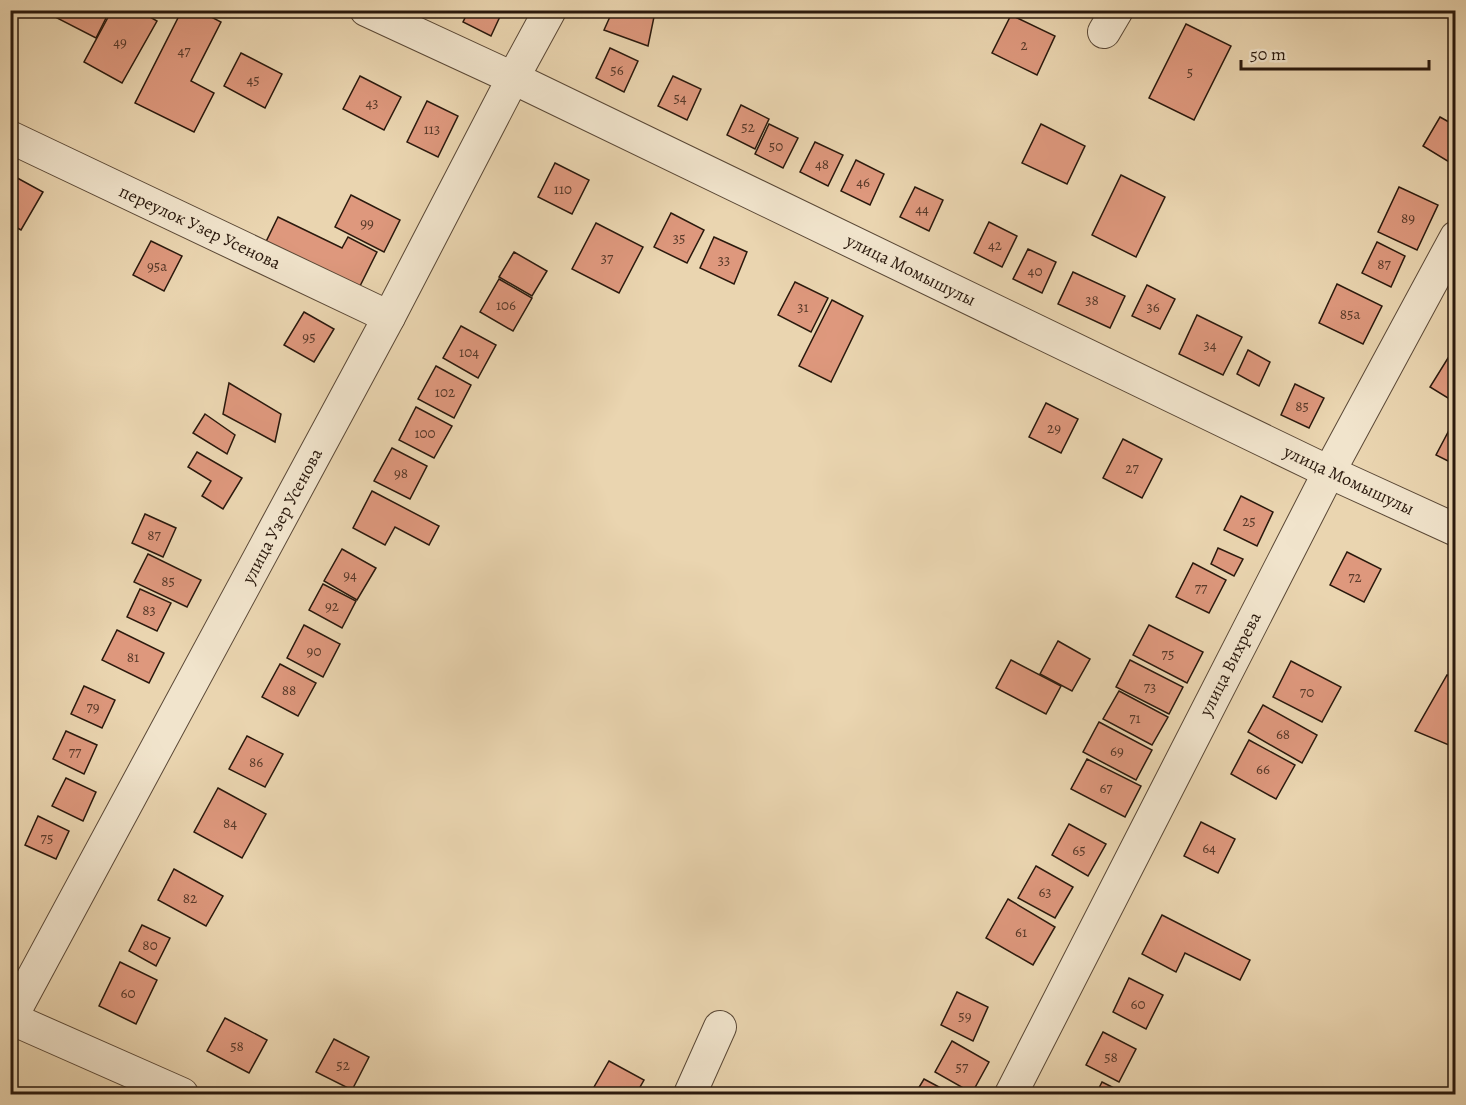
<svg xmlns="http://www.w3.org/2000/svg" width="1466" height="1105" font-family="Alegreya,serif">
<rect width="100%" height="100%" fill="#ead5b0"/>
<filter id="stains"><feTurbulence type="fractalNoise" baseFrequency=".00333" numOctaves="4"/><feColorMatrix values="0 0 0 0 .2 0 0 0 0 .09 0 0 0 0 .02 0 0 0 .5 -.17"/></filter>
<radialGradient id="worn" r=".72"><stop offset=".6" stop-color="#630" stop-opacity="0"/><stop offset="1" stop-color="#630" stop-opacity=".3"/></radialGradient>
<g fill="#de987d" stroke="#2a190d" stroke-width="1.5">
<polygon points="58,10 110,10 96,38 55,17"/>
<polygon points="112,10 138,10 157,21 122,83 84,62"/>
<polygon points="182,10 198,10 221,22 191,81 214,93 194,132 135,103"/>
<polygon points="469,10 503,10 491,36 463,22"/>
<polygon points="613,10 638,10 654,17 648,46 604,30"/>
<polygon points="1011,15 1055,36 1037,75 992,53"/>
<polygon points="1186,24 1231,46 1194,120 1149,98"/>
<polygon points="610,48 638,61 624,92 596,78"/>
<polygon points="241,53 282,74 265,108 224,86"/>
<polygon points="360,76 401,97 384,130 343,109"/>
<polygon points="673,76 701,89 687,120 658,106"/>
<polygon points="427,101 458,116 438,157 407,142"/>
<polygon points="741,105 769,119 755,149 727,135"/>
<polygon points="1440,117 1456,126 1454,165 1423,146"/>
<polygon points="769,124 798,138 783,168 755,154"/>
<polygon points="1041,124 1085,146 1067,184 1022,163"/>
<polygon points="815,142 843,155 828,186 800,172"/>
<polygon points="856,160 884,174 870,205 841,191"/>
<polygon points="555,163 589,180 572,214 538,197"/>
<polygon points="10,174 43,192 21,230 10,224"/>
<polygon points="1121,175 1165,197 1136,257 1092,235"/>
<polygon points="915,187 943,200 929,231 900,217"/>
<polygon points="1399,187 1438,205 1417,250 1378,232"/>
<polygon points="351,195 400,220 384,252 335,227"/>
<polygon points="671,213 704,230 687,263 654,247"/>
<polygon points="278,217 342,248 348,237 377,252 355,296 262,250"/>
<polygon points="989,222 1017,236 1002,267 974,253"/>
<polygon points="596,223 643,247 619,293 572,269"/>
<polygon points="714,237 747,252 734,284 700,268"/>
<polygon points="151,241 182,256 164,291 133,275"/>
<polygon points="1377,242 1405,256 1391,287 1362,273"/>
<polygon points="1028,249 1056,262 1042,293 1013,279"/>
<polygon points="514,252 547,271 532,296 499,277"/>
<polygon points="1073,272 1125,296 1110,328 1058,304"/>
<polygon points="499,279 532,298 513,331 480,312"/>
<polygon points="795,282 828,298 811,332 778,315"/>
<polygon points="1337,284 1382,306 1363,344 1319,323"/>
<polygon points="1147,285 1175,299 1160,329 1132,316"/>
<polygon points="832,300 863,316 831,382 799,366"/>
<polygon points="304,312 334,329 314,362 284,345"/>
<polygon points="1197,315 1242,337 1223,375 1179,354"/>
<polygon points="461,326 496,345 478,378 443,358"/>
<polygon points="1248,350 1270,362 1259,386 1237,374"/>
<polygon points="1448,358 1456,362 1456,403 1430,387"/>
<polygon points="436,366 471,385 454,418 418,399"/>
<polygon points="229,383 281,414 275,442 223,414"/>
<polygon points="1295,384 1324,398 1309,428 1281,415"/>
<polygon points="1046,403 1078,419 1061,453 1029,437"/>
<polygon points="416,407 452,426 434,458 399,440"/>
<polygon points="205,414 235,435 227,454 193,433"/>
<polygon points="1456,417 1456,465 1436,455"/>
<polygon points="1123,439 1162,459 1142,498 1103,478"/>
<polygon points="392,448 427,466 410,499 374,481"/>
<polygon points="197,452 242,478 223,509 202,496 211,481 188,467"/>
<polygon points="372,491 439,526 429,545 395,527 385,545 353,528"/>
<polygon points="1241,496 1273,512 1257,546 1224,530"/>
<polygon points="145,514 176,528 163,557 132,543"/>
<polygon points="1218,548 1243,559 1234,576 1211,564"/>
<polygon points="342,549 376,568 357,600 324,581"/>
<polygon points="1347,552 1381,569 1364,602 1330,585"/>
<polygon points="148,554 201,580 187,607 134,582"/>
<polygon points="1193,563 1226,580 1209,613 1176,597"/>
<polygon points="323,584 356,601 342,628 309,610"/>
<polygon points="140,589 171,603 157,631 127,617"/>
<polygon points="304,625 340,644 323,677 287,658"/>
<polygon points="1149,625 1203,652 1187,683 1133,655"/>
<polygon points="117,630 164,653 149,683 102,660"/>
<polygon points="1058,641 1090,659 1072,691 1040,674"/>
<polygon points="1011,660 1061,686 1046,714 996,688"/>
<polygon points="1130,660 1183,687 1169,714 1116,687"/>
<polygon points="1291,661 1341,687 1322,722 1273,697"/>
<polygon points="280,664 316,683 298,716 262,697"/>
<polygon points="1447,675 1456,679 1456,748 1415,731"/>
<polygon points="84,686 115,700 102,728 71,714"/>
<polygon points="1119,691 1168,717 1152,745 1103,719"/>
<polygon points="1263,705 1317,735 1302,763 1248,732"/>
<polygon points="1099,722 1152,750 1136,780 1083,752"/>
<polygon points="66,731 97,745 84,774 53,759"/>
<polygon points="247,736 283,754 265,787 229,769"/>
<polygon points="1249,740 1295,765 1276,799 1231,774"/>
<polygon points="1087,759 1141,786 1125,817 1071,789"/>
<polygon points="66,778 96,792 83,821 52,806"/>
<polygon points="218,788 266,814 242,858 194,832"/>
<polygon points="38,816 69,831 56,859 25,845"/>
<polygon points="1201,822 1235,839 1218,873 1184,856"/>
<polygon points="1069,824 1106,844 1088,876 1052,855"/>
<polygon points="1036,866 1073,887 1055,918 1018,898"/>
<polygon points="174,869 223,896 206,926 158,900"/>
<polygon points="1008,899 1055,927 1033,965 986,938"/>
<polygon points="1162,915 1250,960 1240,980 1185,953 1176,972 1142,954"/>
<polygon points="142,925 170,938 156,966 129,951"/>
<polygon points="120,962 157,980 136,1024 99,1006"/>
<polygon points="1129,978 1163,995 1146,1029 1113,1012"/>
<polygon points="957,992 988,1007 973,1041 941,1025"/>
<polygon points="225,1018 267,1040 249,1073 207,1051"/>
<polygon points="1103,1032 1136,1049 1119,1082 1086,1065"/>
<polygon points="334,1039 369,1057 352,1090 316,1072"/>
<polygon points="952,1041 989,1062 972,1093 935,1072"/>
<polygon points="609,1061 644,1080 636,1094 590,1094"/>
<polygon points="924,1079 952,1094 915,1094"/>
<polygon points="1102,1082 1126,1094 1096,1094"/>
</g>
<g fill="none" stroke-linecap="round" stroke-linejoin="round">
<g stroke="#5a4836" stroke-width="34">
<g id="minor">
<polyline points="366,10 513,78 1329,472 1456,530"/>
<polyline points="1104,32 1117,10"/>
<polyline points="10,137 389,317"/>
<polyline points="10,1018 182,1094"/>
<polyline points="10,1020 389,317 513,78 550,10"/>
<polyline points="690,1094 720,1027"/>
<polyline points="1011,1094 1329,472 1456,237"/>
</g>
</g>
<use href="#minor" stroke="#f1e4cc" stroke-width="32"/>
</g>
<g text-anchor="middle" stroke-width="5" stroke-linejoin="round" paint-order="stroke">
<g font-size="15" fill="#573929">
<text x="120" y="47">49</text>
<text x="1024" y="50">2</text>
<text x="184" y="56">47</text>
<text x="617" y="75">56</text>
<text x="1190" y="77">5</text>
<text x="253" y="85">45</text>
<text x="680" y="103">54</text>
<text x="372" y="108">43</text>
<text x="748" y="132">52</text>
<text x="432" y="134">113</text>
<text x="776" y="151">50</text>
<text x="822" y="169">48</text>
<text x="863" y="187">46</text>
<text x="563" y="194">110</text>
<text x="922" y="214">44</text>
<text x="1408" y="223">89</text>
<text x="367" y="228">99</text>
<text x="679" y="243">35</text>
<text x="995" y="250">42</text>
<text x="607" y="263">37</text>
<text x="724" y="265">33</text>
<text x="1384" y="269">87</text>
<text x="157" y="271">95а</text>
<text x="1035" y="276">40</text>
<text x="1092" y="305">38</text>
<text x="506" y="310">106</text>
<text x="803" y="312">31</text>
<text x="1153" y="312">36</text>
<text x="1350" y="319">85а</text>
<text x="309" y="342">95</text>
<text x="1210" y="350">34</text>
<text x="469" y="357">104</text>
<text x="445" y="397">102</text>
<text x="1302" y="411">85</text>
<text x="1054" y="433">29</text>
<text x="425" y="438">100</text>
<text x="1132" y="473">27</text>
<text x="401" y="478">98</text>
<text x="1249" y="526">25</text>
<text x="154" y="540">87</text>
<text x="350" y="580">94</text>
<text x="1355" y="582">72</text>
<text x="168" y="586">85</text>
<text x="1201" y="593">77</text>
<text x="332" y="611">92</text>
<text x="149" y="615">83</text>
<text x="314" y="656">90</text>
<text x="1168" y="659">75</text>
<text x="133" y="662">81</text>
<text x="1150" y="692">73</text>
<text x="289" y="695">88</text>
<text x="1307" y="697">70</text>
<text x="93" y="712">79</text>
<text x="1135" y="723">71</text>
<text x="1283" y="739">68</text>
<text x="1117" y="756">69</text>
<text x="75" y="757">77</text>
<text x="256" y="767">86</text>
<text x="1263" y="774">66</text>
<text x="1106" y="793">67</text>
<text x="230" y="828">84</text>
<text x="47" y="843">75</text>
<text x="1209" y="853">64</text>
<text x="1079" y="855">65</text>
<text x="1045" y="897">63</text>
<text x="190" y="903">82</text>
<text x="1021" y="937">61</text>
<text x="150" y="950">80</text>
<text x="128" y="998">60</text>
<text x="1138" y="1009">60</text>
<text x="965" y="1021">59</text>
<text x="237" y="1051">58</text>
<text x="1111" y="1062">58</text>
<text x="343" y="1070">52</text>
<text x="962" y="1072">57</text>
</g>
<g font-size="18" fill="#2a190d" stroke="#f1e4cc">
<text transform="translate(200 227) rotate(25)" y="6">переулок Узер Усенова</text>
<text transform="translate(911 270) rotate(26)" y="6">улица Момышулы</text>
<text transform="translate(1349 480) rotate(25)" y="6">улица Момышулы</text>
<text transform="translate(282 516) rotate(-62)" y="6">улица Узер Усенова</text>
<text transform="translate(1230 664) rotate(-63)" y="6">улица Вихрева</text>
</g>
</g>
<rect width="1466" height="1105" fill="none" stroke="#ead5b0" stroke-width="36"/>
<rect x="12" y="12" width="1442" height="1081" fill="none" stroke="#2a190d" stroke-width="3"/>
<rect x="18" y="18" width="1430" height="1069" fill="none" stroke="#2a190d" stroke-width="1.5"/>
<path d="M1241 60v9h188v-9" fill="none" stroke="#2a190d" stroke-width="3"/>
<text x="1250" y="60" font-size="18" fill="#2a190d" stroke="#f1e4cc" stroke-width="4.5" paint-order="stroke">50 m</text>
<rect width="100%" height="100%" filter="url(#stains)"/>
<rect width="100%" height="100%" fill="url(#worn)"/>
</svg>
